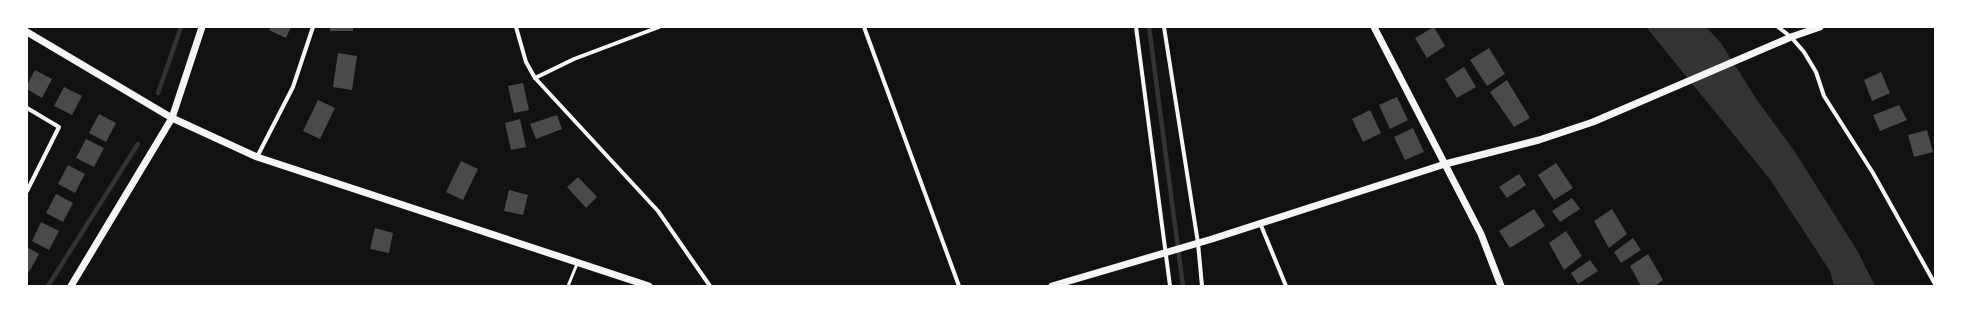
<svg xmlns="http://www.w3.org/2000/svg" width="1962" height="313" font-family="'PT Sans Narrow',sans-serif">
<rect width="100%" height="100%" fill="#111"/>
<polygon fill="#333" points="1646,27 1706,27 1721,43 1757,100 1795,152 1858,252 1875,286 1834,286 1830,271 1769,178"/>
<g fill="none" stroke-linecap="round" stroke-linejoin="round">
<g stroke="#333" stroke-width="4.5">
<polyline points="1149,27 1183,286"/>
<polyline points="158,93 181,27"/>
<polyline points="48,286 138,144"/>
</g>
</g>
<g fill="#4a4a4a">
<polygon points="271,27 291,27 286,38 269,30"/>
<rect x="330" y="27" width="23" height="4"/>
<polygon points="1434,27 1445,46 1427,58 1415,38"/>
<polygon points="1489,48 1505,74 1487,86 1470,60"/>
<polygon points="338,53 357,56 352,90 333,87"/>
<polygon points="1464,67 1476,87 1457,98 1445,79"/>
<polygon points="35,70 52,79 42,98 27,89 27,85"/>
<polygon points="1881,72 1890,93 1872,101 1864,80"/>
<polygon points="1507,80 1530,118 1514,127 1490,92"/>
<polygon points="523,83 529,110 514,113 508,86"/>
<polygon points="64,87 82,96 72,115 54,106"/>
<polygon points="1397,97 1408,120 1390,129 1379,105"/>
<polygon points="318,100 335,108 320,139 303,131"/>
<polygon points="1899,105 1907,120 1880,131 1873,115"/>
<polygon points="1370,110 1381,133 1363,142 1352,119"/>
<polygon points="99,114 116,123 106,142 89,133"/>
<polygon points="557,115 562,129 536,139 530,124"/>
<polygon points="520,119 526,147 511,150 505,123"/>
<polygon points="1413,128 1424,152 1405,160 1394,137"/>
<polygon points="1927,130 1933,152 1914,157 1908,135"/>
<polygon points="86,139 104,148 94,167 76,158"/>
<polygon points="461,161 478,169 463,200 446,192"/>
<polygon points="1556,163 1573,188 1554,200 1538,175"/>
<polygon points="68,165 85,174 75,193 58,184"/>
<polygon points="1519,174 1526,185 1507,198 1499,187"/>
<polygon points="578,177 597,197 586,208 567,187"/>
<polygon points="509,190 528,195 523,215 504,211"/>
<polygon points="56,194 73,203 63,222 46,213"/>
<polygon points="1572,198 1580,209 1560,222 1552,211"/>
<polygon points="1534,209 1545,226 1510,248 1499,231"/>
<polygon points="1612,209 1627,234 1609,248 1594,221"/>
<polygon points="41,222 59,231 49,250 32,241"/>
<polygon points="375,228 393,233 389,253 370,249"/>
<polygon points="1566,231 1582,256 1564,270 1549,243"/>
<polygon points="1633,238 1641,250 1621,263 1614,252"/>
<polygon points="27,247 39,254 29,272 27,271"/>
<polygon points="1648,254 1663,280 1655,286 1641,286 1630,266"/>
<polygon points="1590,260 1598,271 1578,284 1571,273"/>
</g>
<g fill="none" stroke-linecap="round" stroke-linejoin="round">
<polyline stroke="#f5f5f5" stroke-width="3" points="568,286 577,264"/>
<g stroke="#f5f5f5" stroke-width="4">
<polyline points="516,27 526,62 535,78 658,211 710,286"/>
<polyline points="864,27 959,286"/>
<polyline points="1136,27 1170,286"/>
<polyline points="1164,27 1198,243 1202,286"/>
<polyline points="1778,27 1791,37 1804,52 1816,72 1824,96 1873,173 1935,284"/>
<polyline points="535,78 574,59 659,27"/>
<polyline points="27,108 59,127 27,191"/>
<polyline points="257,157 293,87 313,27"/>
<polyline points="1260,223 1286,286"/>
</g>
<g stroke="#f5f5f5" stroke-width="7">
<polyline points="1374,27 1481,234 1501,286"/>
<polyline points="27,32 172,118 257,157 649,286"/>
<polyline points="71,286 172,118 202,27"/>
<polyline points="1052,286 1212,239 1445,164 1539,140 1593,122 1791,37 1820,27"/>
</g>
</g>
<rect width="1962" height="313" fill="none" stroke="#ffffff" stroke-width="56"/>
</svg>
